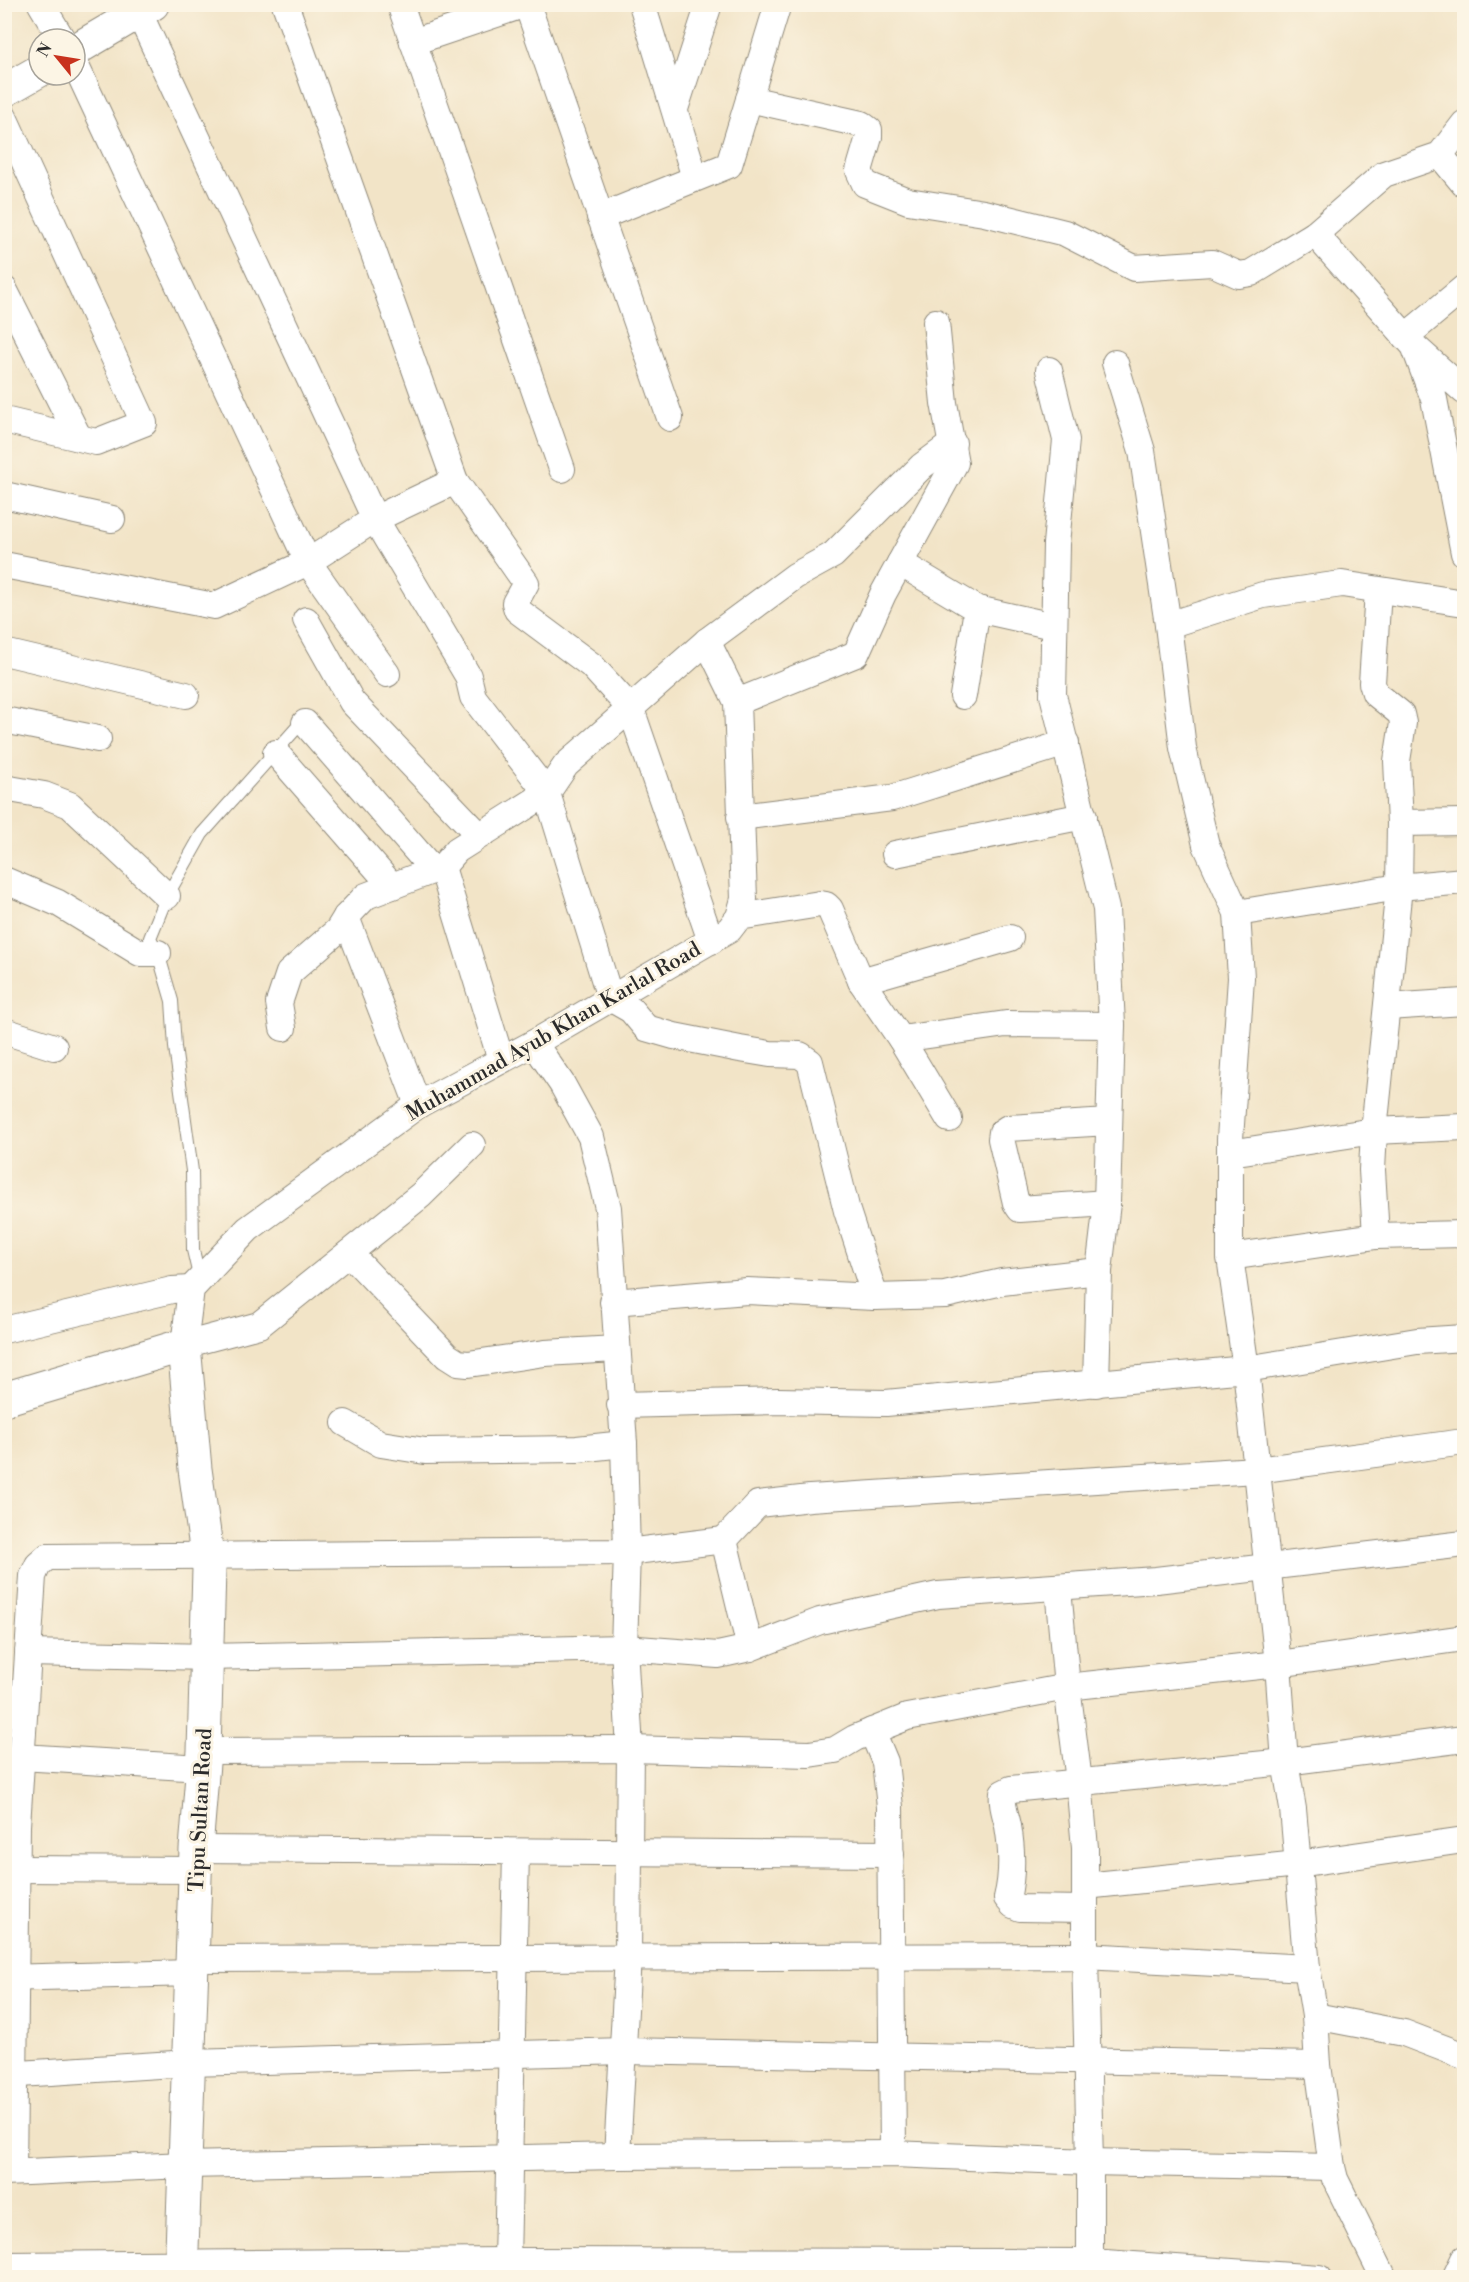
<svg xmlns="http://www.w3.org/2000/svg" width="1469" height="2282" font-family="'Libre Bodoni',serif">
<rect width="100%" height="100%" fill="#fcf5e5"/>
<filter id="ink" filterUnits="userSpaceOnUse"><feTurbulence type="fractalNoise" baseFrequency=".0167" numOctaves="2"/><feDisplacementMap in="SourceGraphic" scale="12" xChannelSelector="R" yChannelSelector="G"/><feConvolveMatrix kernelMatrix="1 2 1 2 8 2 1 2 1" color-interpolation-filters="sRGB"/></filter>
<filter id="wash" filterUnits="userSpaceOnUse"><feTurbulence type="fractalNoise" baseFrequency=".008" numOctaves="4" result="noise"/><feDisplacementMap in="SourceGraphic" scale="24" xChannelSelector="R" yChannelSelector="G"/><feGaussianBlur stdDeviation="1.35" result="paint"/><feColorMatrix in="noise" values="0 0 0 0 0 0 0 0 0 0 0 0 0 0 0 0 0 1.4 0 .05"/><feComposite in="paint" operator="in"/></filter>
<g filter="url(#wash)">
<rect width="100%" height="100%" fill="#f2e4c7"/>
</g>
<g filter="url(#ink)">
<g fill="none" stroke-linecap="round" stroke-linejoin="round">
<g stroke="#8e8879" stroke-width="14">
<polyline id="service" points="200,1280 193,1250 192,1171 175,1047 172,1001 158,953 150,938 167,896 202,834 301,723 305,723"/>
</g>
<g stroke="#8e8879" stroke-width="28">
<g id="minor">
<polyline points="41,4 62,39"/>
<polyline points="285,4 455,481 526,583 515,603 517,610 591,665 631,709 711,941"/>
<polyline points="400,4 562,469"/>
<polyline points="527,4 670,418"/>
<polyline points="642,4 695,178"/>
<polyline points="139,13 375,519 468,676 473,697 547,793 610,998 631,1010 646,1028 674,1036 740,1049 770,1054 800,1055 810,1062 847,1211 875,1297"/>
<polyline points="413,42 526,4"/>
<polyline points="75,64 308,562 387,674"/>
<polyline points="749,99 861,124 869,130 869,137 859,171 865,184 908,201 984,213 1065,233 1134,268 1212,263 1239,275 1251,273 1261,267 1315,234 1384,174 1440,155 1464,124"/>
<polyline points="675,109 709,4"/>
<polyline points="4,117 144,423 96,442 4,420"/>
<polyline points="1440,155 1464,184"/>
<polyline points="600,217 729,165 778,4"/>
<polyline points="1315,234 1415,347 1464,391"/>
<polyline points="4,289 79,438"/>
<polyline points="1405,337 1464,288"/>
<polyline points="1416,351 1434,399 1464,553"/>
<polyline points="1115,363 1142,451 1168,625 1183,748 1206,845 1237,913 1241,978 1230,1139 1230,1257 1246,1369 1278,1664 1285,1762 1293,1809 1307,1968 1315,2016 1318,2065 1332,2167 1335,2179 1384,2278"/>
<polyline points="1049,370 1066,440 1056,544 1053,695 1106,909 1112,1025 1107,1203 1099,1271 1096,1384"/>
<polyline points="4,495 112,519"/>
<polyline points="900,563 977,609 1053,626"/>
<polyline points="4,565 214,606 308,562 375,519 455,481"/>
<polyline points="306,620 352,702 479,835"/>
<polyline points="1168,625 1263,595 1342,584 1464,603"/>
<polyline points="4,652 186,695"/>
<polyline points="963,696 977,609"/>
<polyline points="737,702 856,654 883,594 955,463 944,403 936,322"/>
<polyline points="4,720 98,739"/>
<polyline points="305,723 434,871"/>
<polyline points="276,753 392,886"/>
<polyline points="4,788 44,795 70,805 167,896"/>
<polyline points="740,817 892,798 1066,743"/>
<polyline points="1400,823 1464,822"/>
<polyline points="895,854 1084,816"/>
<polyline points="442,867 501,1060"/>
<polyline points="4,880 58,903 140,953 158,953"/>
<polyline points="1237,913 1399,887 1464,881"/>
<polyline points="346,917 418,1105"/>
<polyline points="739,917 820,904 826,905 830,909 861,981 901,1039 949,1119"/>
<polyline points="861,981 1010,938"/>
<polyline points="1387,1007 1464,1002"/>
<polyline points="283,1028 279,1003 289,973 338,930 346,917 366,896 442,867 457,850 547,793 566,765 707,641 795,576 833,555 922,466 953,443"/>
<polyline points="4,1031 54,1047"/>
<polyline points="901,1039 1006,1024 1112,1025"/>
<polyline points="534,1043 562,1084 591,1137 608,1208 624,1444 627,1552 624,1648 630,1749 628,1956 617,2156"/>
<polyline points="472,1145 421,1195 259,1325 184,1345 191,1289 248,1229 418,1105 534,1043 729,930 739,917 744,899 737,702 707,641"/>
<polyline points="1230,1153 1374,1131 1464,1127"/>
<polyline points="1107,1203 1020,1209 1016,1203 1001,1139 1002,1132 1008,1128 1109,1122"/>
<polyline points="1376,1236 1372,1170 1374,1131 1399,887 1400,823 1397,761 1403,723 1401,714 1375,693 1372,683 1378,591"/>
<polyline points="349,1253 447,1356 458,1363 468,1364 545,1353 616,1349"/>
<polyline points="1230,1257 1376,1236 1464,1234"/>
<polyline points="613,1302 747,1291 875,1297 945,1295 1002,1282 1099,1271"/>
<polyline points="4,1330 172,1290 191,1289"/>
<polyline points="620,1405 778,1401 886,1403 1246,1369 1417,1341 1464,1338"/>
<polyline points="345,1423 381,1444 425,1451 577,1449 624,1444"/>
<polyline points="724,1540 758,1504 810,1498 1256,1470 1464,1442"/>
<polyline points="1058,1588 1067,1687 1079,1781 1085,1848 1085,1956 1090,2162 1090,2277"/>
<polyline points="28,1653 208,1657 624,1648 718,1655 750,1648 820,1621 938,1595 1156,1580 1464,1544"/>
<polyline points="872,1731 885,1762 890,1807 893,2154"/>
<polyline points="204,1751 630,1749 809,1754 835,1750 855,1738 907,1717 1067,1687 1278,1664 1464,1638"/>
<polyline points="21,1757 202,1768"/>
<polyline points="196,1849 891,1854"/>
<polyline points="16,1869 196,1870"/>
<polyline points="1085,1886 1298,1864 1464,1840"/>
<path d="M1085 1909 1020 1908 1013 1905 1007 1898C1013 1874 1012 1849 1008 1826 1006 1814 1001 1806 1003 1793L1011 1789 1285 1762 1464 1739"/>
<polyline points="192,1959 1085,1956 1307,1968"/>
<polyline points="4,1978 192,1973"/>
<polyline points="1315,2016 1404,2033 1464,2056"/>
<polyline points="4,2075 189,2063 624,2051 1318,2065"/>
<polyline points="13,2172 17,1826 33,1576 38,1565 47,1557 627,1552 724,1540 750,1648"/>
<polyline points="4,2173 185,2165 617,2156 893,2154 1090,2162 1332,2167"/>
<polyline points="507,2261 516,1852"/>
<polyline points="4,2265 507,2261 1091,2262 1319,2278"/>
<polyline points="1455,2278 1464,2259"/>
</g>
</g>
<g stroke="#8e8879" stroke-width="34">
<g id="tertiary">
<polyline points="75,50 153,4"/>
<polyline points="4,91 39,71"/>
</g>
</g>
<g stroke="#8e8879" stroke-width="35">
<polyline id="secondary" points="4,1399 184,1345 195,1469 209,1569 204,1751 196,1849 181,2278"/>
</g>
<use href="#service" stroke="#fff" stroke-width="12"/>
<use href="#minor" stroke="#fff" stroke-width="26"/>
<use href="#tertiary" stroke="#fff" stroke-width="32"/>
<use href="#secondary" stroke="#fff" stroke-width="33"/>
</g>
</g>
<g text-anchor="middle" stroke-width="6" stroke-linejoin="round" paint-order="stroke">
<g font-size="21" fill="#2b2b2b" stroke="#fcf5e5">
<text transform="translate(553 1031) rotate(-30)" y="7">Muhammad Ayub Khan Karlal Road</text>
<text transform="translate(200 1810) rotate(-87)" y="7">Tipu Sultan Road</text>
</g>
</g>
<rect width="1469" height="2282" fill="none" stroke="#fcf5e5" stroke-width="24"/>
<g transform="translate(57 57) rotate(300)"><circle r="28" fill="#fcf5e5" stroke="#a8a49b" stroke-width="1.5"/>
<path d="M0-4.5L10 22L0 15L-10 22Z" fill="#c8321e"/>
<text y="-9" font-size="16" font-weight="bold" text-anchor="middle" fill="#2b2b2b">N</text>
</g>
</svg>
